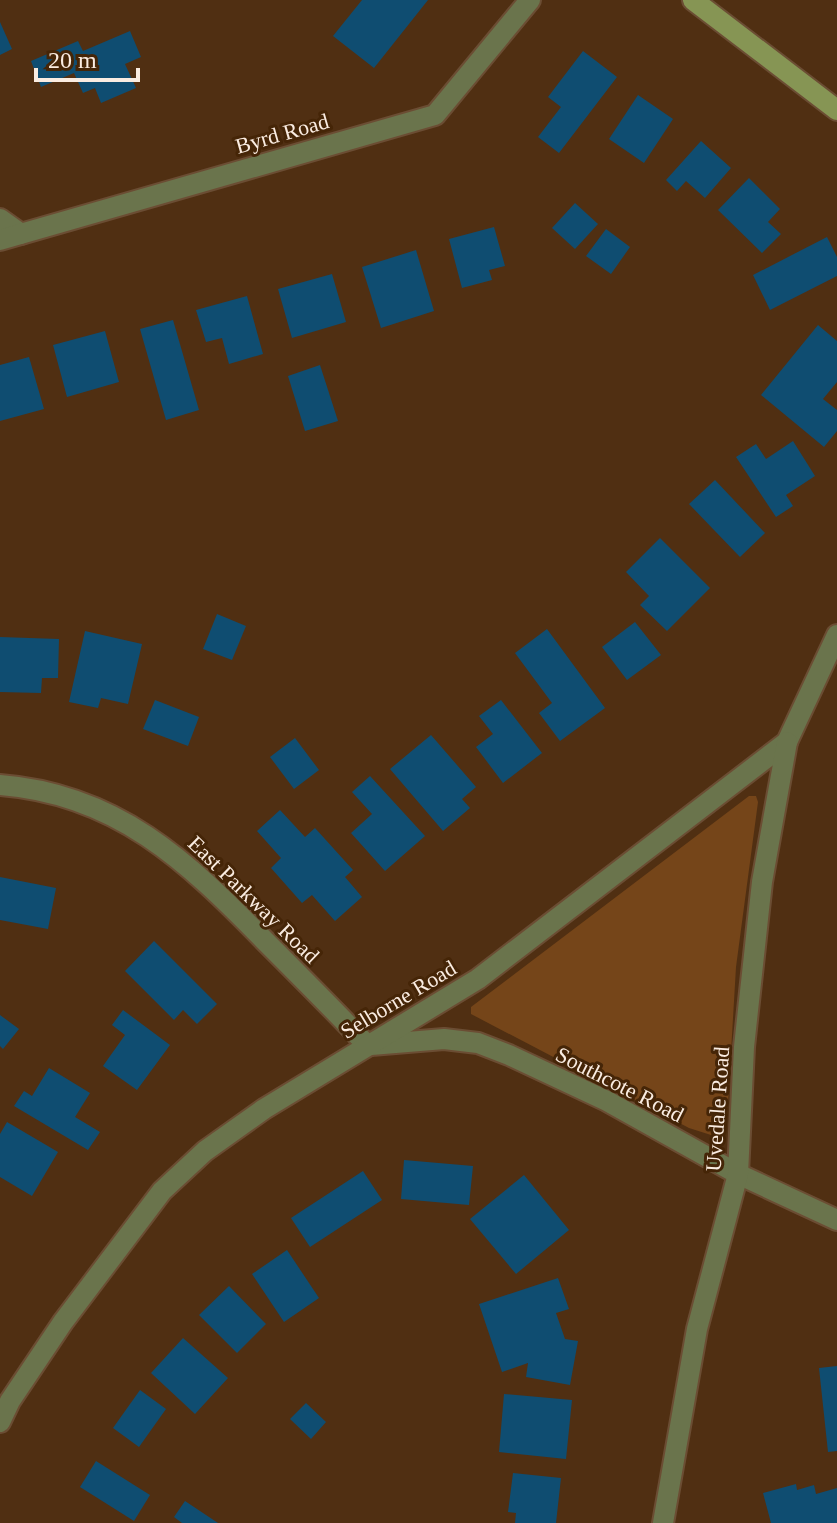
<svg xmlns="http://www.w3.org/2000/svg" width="837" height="1523" font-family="'Times New Roman',serif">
<rect width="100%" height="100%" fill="#502f12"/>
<polygon fill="#754519" points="749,796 756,796 758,802 736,967 727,1120 721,1133 711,1135 689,1128 471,1014 471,1007"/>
<g fill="#0f4d71">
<polygon points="362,0 428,0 374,68 333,36"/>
<polygon points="0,22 12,49 0,55"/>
<polygon points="130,31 141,57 125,64 136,88 101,103 95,88 83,93 74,73 41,87 31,61 78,41 83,51"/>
<polygon points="583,51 617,77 559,153 538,137 561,107 548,97"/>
<polygon points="638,95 673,119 644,163 609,139"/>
<polygon points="701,141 731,168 705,198 686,181 677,191 666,180"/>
<polygon points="749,178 780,209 768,222 781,234 762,253 718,210"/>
<polygon points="575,203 598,224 575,249 552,228"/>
<polygon points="494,227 505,266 489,270 492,280 462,288 449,239"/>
<polygon points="606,229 630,247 611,274 586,256"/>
<polygon points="827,237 837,257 837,276 770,310 753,275"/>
<polygon points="416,250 434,311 381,328 362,267"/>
<polygon points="332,274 346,322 292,338 278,289"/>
<polygon points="247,296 263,354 229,364 222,338 206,342 196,310"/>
<polygon points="173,320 199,410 166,420 140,329"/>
<polygon points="818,325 837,341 837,382 823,399 837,410 837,431 824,447 761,395"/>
<polygon points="105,331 119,382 67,397 53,345"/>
<polygon points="29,357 44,409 0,421 0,365"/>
<polygon points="320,365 338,421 305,431 288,376"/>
<polygon points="793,441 815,476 786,495 793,506 776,517 736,457 756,444 766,459"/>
<polygon points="715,480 765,533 740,557 689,504"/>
<polygon points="660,538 710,588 667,631 640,605 649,596 626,572"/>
<polygon points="217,614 246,626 232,660 203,649"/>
<polygon points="635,622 661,655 627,680 602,647"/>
<polygon points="547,629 605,708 560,741 539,713 552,703 515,653"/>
<polygon points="85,631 142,644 128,704 101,698 98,708 69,702"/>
<polygon points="0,637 59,639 58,678 42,678 41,693 0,692"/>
<polygon points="155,700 199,717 188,746 143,729"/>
<polygon points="501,700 542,753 503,783 476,747 493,734 479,716"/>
<polygon points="431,735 476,787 462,799 470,808 443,831 390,769"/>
<polygon points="295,738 319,770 294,789 270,757"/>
<polygon points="370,776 425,836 385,871 351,833 372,814 352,792"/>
<polygon points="280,810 305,837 315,828 353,870 345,877 362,897 335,921 312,895 302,903 271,868 281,858 257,831"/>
<polygon points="0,877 56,888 48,929 0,920"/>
<polygon points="154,941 217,1004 197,1024 183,1010 174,1020 125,971"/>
<polygon points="123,1010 170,1045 137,1090 103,1066 125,1035 112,1025"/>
<polygon points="0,1015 19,1029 3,1049 0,1046"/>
<polygon points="49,1068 90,1093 75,1117 100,1132 88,1150 14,1106 24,1091 32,1096"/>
<polygon points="7,1122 58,1152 32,1196 0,1177 0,1134"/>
<polygon points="404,1160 473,1166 469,1205 401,1199"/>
<polygon points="363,1171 382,1200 310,1247 291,1218"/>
<polygon points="524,1175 569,1230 516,1274 470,1219"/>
<polygon points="287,1250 319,1298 284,1322 252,1274"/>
<polygon points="558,1278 569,1309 556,1313 565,1339 578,1341 570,1385 526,1377 528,1363 502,1372 479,1304"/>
<polygon points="229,1286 266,1324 237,1353 199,1315"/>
<polygon points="183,1338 228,1378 195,1414 151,1373"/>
<polygon points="837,1366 837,1451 828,1452 819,1368"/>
<polygon points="140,1390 166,1409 139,1447 113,1428"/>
<polygon points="504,1394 572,1400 566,1459 499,1452"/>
<polygon points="306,1403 326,1422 311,1439 290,1419"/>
<polygon points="96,1461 150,1495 134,1521 80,1487"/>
<polygon points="513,1473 561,1478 556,1523 515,1523 516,1513 508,1512"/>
<polygon points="796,1484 797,1490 814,1485 816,1494 837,1488 837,1523 771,1523 763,1493"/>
<polygon points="185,1501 218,1523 182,1523 174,1517"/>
</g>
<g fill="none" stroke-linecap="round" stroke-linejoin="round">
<g stroke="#6b4d33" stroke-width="24">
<g id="street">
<polyline points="0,219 21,234"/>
<polyline points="0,240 435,115 530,0"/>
<path d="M0 785C117 794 187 861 265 941 299 975 334 1010 367 1045"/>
<polyline points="371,1045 444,1039 478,1043 509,1055 607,1101 738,1174 837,1220"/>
<polyline points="0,1422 10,1401 63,1322 162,1191 205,1151 264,1109 478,979 787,742 837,635"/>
<polyline points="663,1523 697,1329 738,1174 744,1047 762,882 787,742"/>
</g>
</g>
<g stroke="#6b4d33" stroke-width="24">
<polyline id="secondary" points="693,0 837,110"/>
</g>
<use href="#street" stroke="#6a744c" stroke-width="20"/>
<use href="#secondary" stroke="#869554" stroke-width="20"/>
</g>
<g text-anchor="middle" stroke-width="6" stroke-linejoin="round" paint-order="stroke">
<g font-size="22" fill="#faece1" stroke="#452507">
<text transform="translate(282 133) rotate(-16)" y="8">Byrd Road</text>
<text transform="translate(254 899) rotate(44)" y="8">East Parkway Road</text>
<text transform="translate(398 999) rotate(-31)" y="8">Selborne Road</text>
<text transform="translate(620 1084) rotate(27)" y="8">Southcote Road</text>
<text transform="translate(717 1109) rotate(-86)" y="8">Uvedale Road</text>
</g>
</g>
<path d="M36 68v12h102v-12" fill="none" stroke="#faece1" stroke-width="4"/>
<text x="48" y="68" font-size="24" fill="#faece1" stroke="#452507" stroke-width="6" paint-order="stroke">20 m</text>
</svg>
